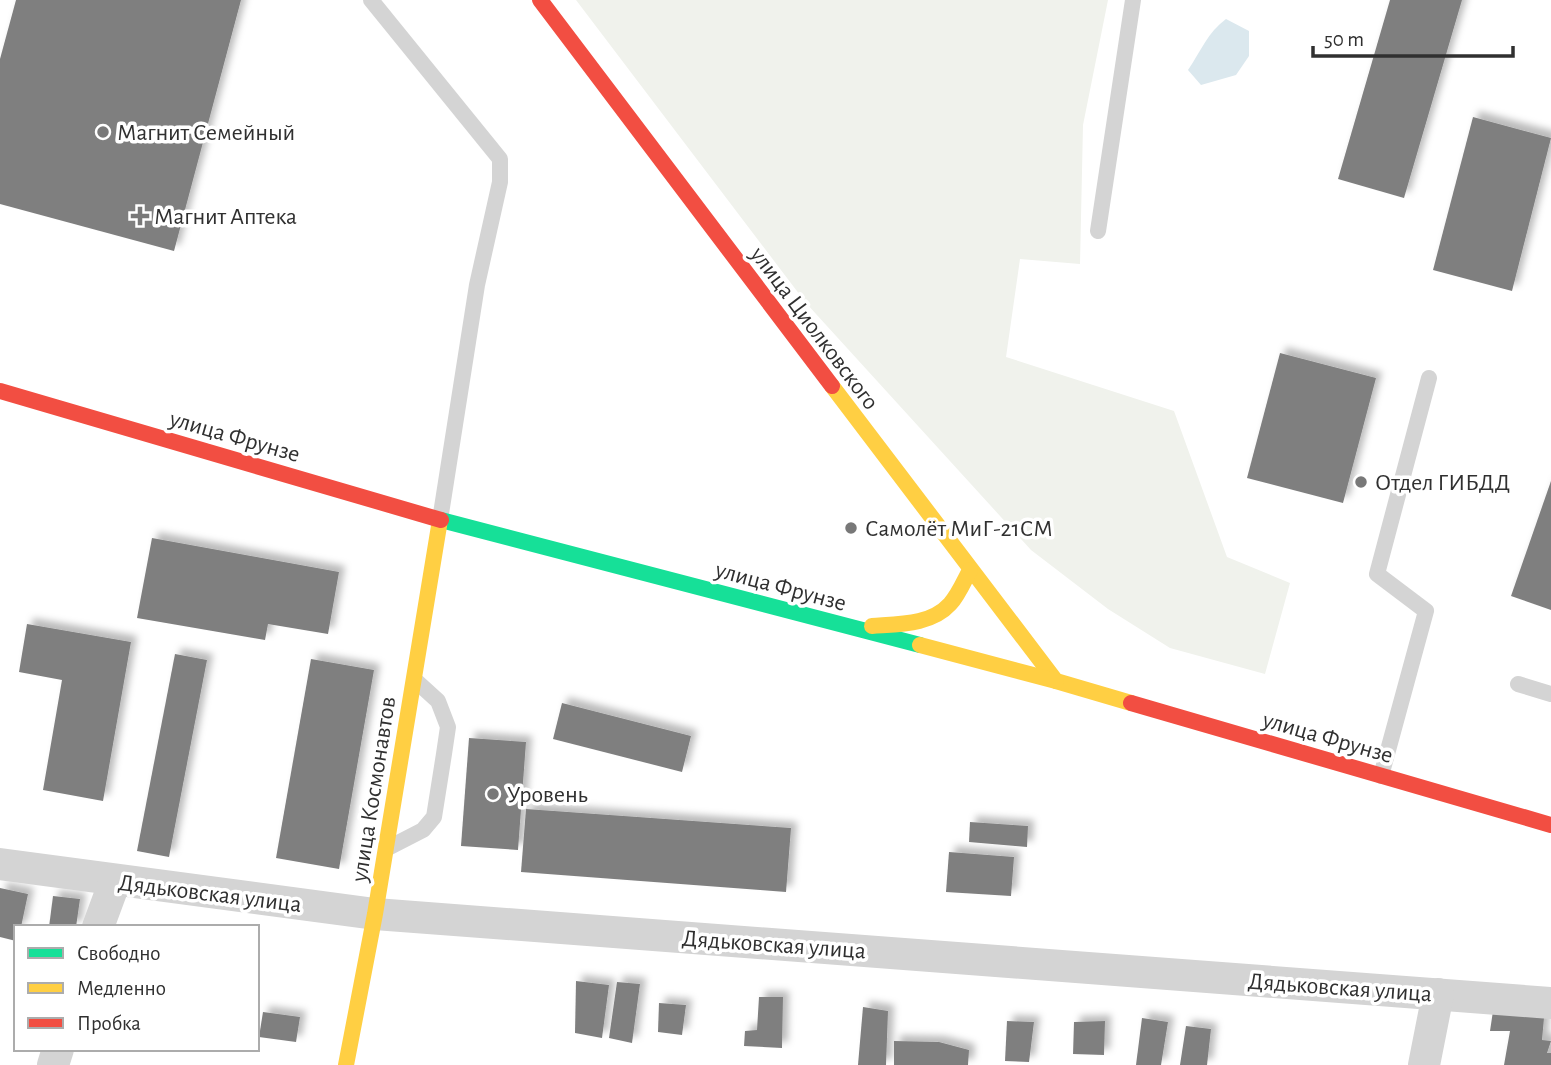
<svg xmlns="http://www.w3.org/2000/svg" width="1551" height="1065" font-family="'Alegreya Sans',sans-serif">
<defs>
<filter id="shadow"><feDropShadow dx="6" dy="-6" stdDeviation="3.5" flood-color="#0004"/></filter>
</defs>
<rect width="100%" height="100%" fill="#fff"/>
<polygon fill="#f0f2ec" points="576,0 1108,0 1083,125 1080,264 1020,259 1006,357 1174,411 1227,557 1290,583 1265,674 1170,648 1108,609 1031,550 806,303"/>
<path fill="#dbe8ee" d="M1226 19 1249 31V56L1236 75 1201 85 1188 70C1201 51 1208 32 1226 19Z"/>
<g fill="#7f7f7f" filter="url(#shadow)">
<polygon points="16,0 241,0 174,251 0,204 0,59"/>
<polygon points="1390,0 1462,0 1404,198 1338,179"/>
<polygon points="1473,117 1551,138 1512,291 1433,270"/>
<polygon points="1280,353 1376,378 1343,503 1247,478"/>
<polygon points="1551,481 1551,610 1511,596"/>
<polygon points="152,538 339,572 328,634 268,624 265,640 137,618"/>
<polygon points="27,624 131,642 103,801 43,790 62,680 19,672"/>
<polygon points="175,654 207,660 169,857 137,851"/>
<polygon points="311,659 374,670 339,869 276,858"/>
<polygon points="562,703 691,736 682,772 553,739"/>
<polygon points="469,738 526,742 518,850 461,846"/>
<polygon points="526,809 791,828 786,892 521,872"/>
<polygon points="970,822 1028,826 1027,847 969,842"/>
<polygon points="949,852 1014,857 1011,896 946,892"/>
<polygon points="0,888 28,894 21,927 16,927 16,941 0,937"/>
<polygon points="53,896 80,899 76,927 49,927"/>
<polygon points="576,981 609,985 602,1038 575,1033"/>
<polygon points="617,982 640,984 632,1043 609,1038"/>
<polygon points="759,997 783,997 782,1048 744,1046 745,1031 757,1030"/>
<polygon points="659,1003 686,1005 682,1035 658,1032"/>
<polygon points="863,1007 888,1011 886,1065 858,1065"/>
<polygon points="1493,1011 1544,1018 1542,1040 1551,1041 1547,1053 1551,1053 1551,1065 1504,1065 1510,1031 1490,1031"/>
<polygon points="263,1012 300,1017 296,1042 259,1037"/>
<polygon points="1142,1018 1168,1022 1161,1065 1136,1065"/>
<polygon points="1007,1021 1034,1022 1029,1062 1005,1061"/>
<polygon points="1105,1021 1104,1055 1073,1054 1074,1022"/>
<polygon points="1186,1026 1211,1029 1207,1065 1180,1065"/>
<polygon points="894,1041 939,1042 969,1050 968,1065 894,1065"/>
</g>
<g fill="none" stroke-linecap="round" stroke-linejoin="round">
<g stroke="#d4d4d4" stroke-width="16">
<polyline points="371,0 500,159 500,182 477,285 440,520"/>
<polyline points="1098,231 1133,0"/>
<polyline points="1518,684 1551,694"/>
<polyline points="1381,776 1426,611 1377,574 1429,378"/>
<polyline points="388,848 423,830 434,817 444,754 448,727 438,701 416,681"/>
</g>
<g stroke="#d4d4d4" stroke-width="32">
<polyline points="0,864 375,914 1551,1003"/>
<polyline points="98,927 115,881"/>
<polyline points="53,1065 58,1049"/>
<polyline points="1424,1065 1438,994"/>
</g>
<polyline stroke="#16e098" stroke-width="16" points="441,520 920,645"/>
<g stroke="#ffcf43" stroke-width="16">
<polyline points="832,386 1056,681 1131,703"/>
<path d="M872 626C899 624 931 625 950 604 959 594 964 581 970 570"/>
<polyline points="920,645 1056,681"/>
<polyline points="346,1065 375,914 440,520"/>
</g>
<g stroke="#f24e42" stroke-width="16">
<polyline points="540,0 832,386"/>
<polyline points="0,391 441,520"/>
<polyline points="1131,703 1551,825"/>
</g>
</g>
<g fill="#787878" stroke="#fff" stroke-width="2.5">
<circle cx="103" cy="132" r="7"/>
<path d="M136.5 205.5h7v7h7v7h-7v7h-7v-7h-7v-7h7z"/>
<circle cx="1361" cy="482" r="7"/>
<circle cx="851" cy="528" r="7"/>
<circle cx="493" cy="794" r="7"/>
</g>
<g text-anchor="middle" stroke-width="7" stroke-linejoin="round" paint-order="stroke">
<g font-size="24" fill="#303030" stroke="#fff" text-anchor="start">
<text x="117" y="140">Магнит Семейный</text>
<text x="154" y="224">Магнит Аптека</text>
<text x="1375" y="490">Отдел ГИБДД</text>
<text x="865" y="536">Самолёт МиГ-21СМ</text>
<text x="507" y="802">Уровень</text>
</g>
<g font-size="24" fill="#303030" stroke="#fff">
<text transform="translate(815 328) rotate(53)" y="8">улица Циолковского</text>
<text transform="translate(235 436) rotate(16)" y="8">улица Фрунзе</text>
<text transform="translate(781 586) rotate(15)" y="8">улица Фрунзе</text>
<text transform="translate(1328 737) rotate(16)" y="8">улица Фрунзе</text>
<text transform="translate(373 789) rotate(-81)" y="8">улица Космонавтов</text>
<text transform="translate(210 893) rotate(7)" y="8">Дядьковская улица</text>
<text transform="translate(774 944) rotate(4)" y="8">Дядьковская улица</text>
<text transform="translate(1340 987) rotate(4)" y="8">Дядьковская улица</text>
</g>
</g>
<rect x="14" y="925" width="245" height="126" fill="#ffffff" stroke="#acacac" stroke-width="2"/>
<rect x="28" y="948" width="35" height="10" fill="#16e098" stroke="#acacac" stroke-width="2"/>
<text x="77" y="960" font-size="21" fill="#303030">Свободно</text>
<rect x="28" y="983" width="35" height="10" fill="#ffcf43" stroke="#acacac" stroke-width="2"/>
<text x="77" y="995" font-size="21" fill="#303030">Медленно</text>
<rect x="28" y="1018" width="35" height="10" fill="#f24e42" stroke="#acacac" stroke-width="2"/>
<text x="77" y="1030" font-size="21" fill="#303030">Пробка</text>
<path d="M1313 46v10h200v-10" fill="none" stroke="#303030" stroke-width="3.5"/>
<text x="1324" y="46" font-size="21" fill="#303030" stroke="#ffffff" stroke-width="5" paint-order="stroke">50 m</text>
</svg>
